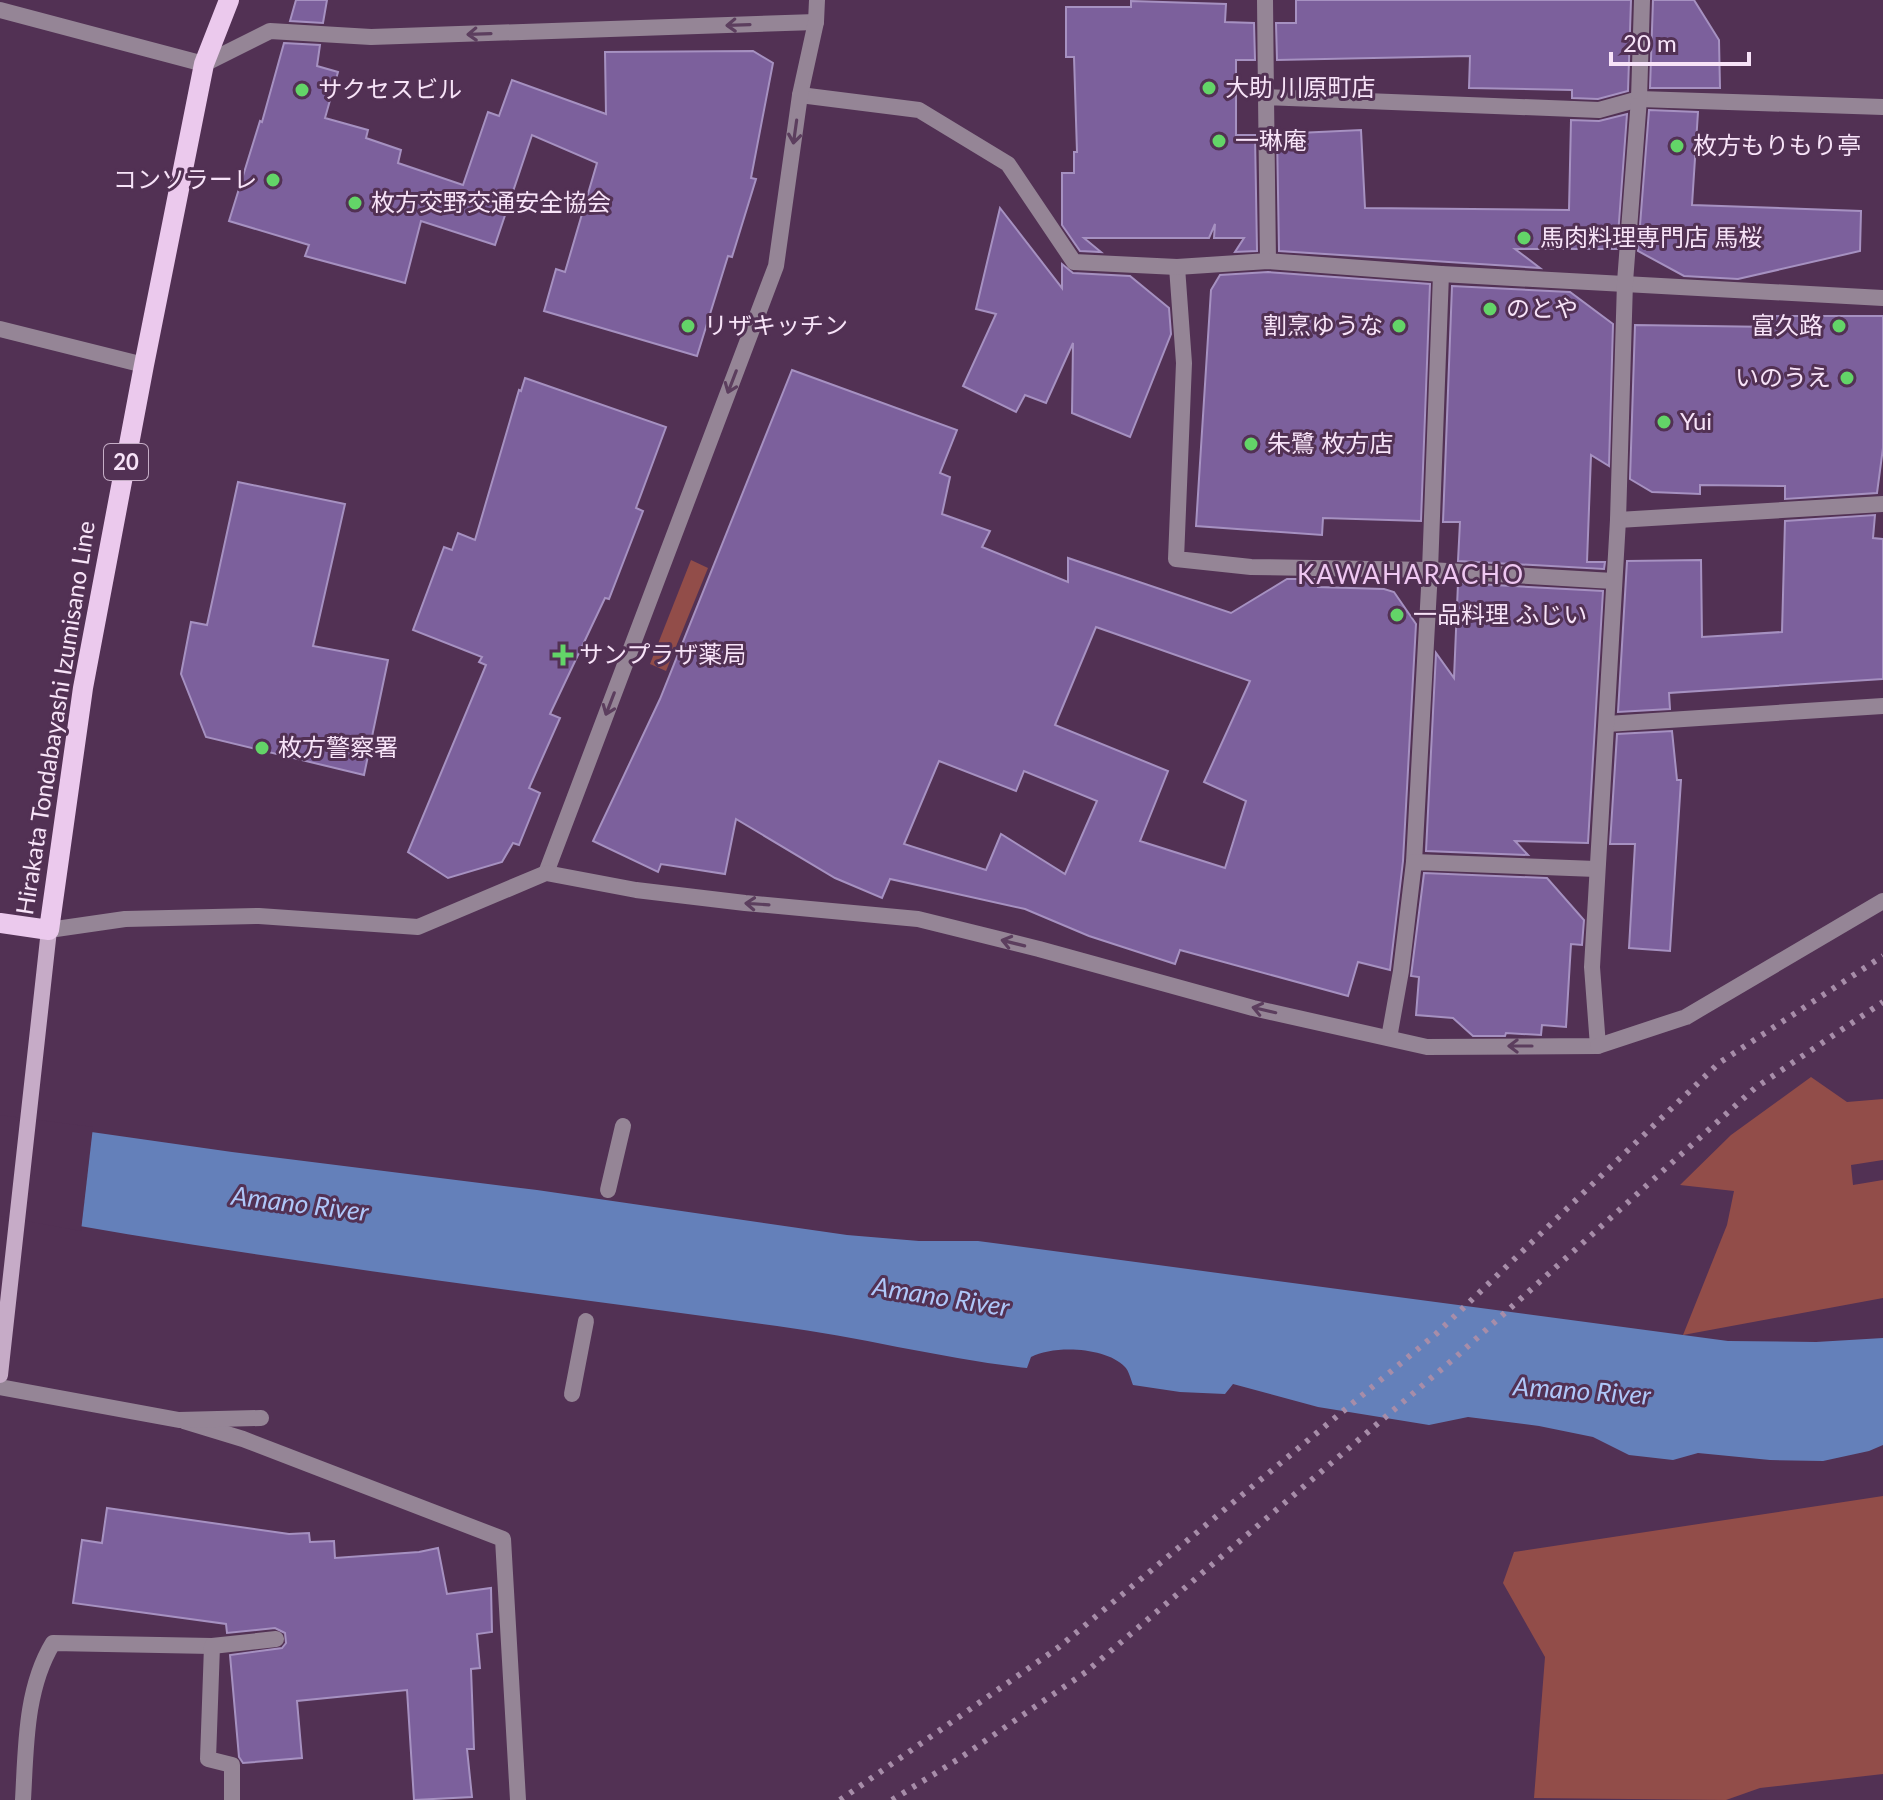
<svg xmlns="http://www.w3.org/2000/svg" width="1883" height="1800" font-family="Lato,'Noto Sans JP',sans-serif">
<rect width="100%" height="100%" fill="#523154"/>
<g fill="#924d49">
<polygon points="691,560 708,568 666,671 650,664"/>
<polygon points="1811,1077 1847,1102 1883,1099 1883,1160 1851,1165 1853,1185 1883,1180 1883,1298 1683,1335 1727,1225 1734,1191 1680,1185 1731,1135"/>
<polygon points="1883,1496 1883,1774 1760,1788 1726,1800 1534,1798 1545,1657 1503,1583 1514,1552"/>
</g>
<path fill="#6480ba" d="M0 1119 232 1152 537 1190 847 1235 919 1241H978L1728 1341 1816 1342 1883 1338V1445L1869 1451 1823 1461 1770 1460 1698 1453 1673 1460 1629 1455 1593 1437 1539 1426 1468 1417 1429 1425 1318 1407 1233 1384 1225 1394 1180 1392 1133 1385C1131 1380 1129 1371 1125 1367 1106 1347 1054 1345 1031 1357L1027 1368C943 1359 861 1337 777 1326 518 1291 257 1259 0 1212Z"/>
<polygon fill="#523154" points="0,1115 93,1127 81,1231 0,1216"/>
<g fill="#7c609c" stroke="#a691c1" stroke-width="2" fill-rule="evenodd">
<polygon points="296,0 327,0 323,23 290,21"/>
<polygon points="1296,0 1631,0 1628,91 1598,99 1572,98 1572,90 1469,88 1470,56 1277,60 1276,23 1296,23"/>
<polygon points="1653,0 1694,0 1719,40 1720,88 1650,88"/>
<polygon points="1131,1 1226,4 1225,22 1254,23 1255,60 1236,60 1236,135 1255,135 1257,251 1235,252 1244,238 1214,238 1215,224 1209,238 1084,238 1101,252 1080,251 1062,225 1062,173 1074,173 1074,152 1077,152 1074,57 1066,57 1066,7 1131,7"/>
<polygon points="284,43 320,45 317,66 338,72 325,118 368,130 366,138 401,150 398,163 463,185 488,112 499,116 512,80 606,114 605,52 753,51 773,63 751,178 756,179 732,257 728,256 697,356 544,311 556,269 565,272 597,163 532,135 495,245 421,221 405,283 305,256 309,245 229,221 260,121 262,122"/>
<polygon points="1649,110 1698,112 1692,205 1861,211 1860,251 1738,279 1684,276 1638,251"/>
<polygon points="1627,114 1617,249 1515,249 1540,268 1279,251 1277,134 1361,130 1365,208 1569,210 1571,120 1599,121"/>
<polygon points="1000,208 1062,288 1062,264 1073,273 1130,276 1169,308 1171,334 1130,437 1072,413 1073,343 1046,403 1025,395 1016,412 963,386 996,314 976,309"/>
<polygon points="1268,272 1430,284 1421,521 1323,518 1322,535 1196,526 1211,290 1220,275"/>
<polygon points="1452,286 1570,292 1613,324 1609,466 1591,455 1587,562 1605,562 1604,569 1458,561 1460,522 1443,522"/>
<polygon points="1755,316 1883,316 1883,448 1877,493 1785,499 1785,486 1700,485 1700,494 1652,492 1630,479 1635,325 1775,327"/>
<path d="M792 370 957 430 940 473 950 477 942 514 990 531 982 547 1068 582V558L1231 613 1287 579H1319L1318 587 1384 589 1394 592 1416 624 1403 861 1390 970 1358 962 1348 996 1180 950 1175 964 1089 936 1025 909 890 879 882 898 835 878 736 819 725 874 661 864 658 872 593 841 660 699ZM1096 627 1250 681 1204 782 1246 801 1225 868 1140 841 1168 771 1055 725ZM939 761 1016 791 1024 771 1097 801 1065 874 1001 834 986 870 904 844Z"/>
<polygon points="525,378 666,427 636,508 643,511 609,599 605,598 550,714 560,718 529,788 540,793 519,845 513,843 502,862 448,878 408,852 486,665 479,662 482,657 413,630 444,547 452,550 458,533 475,540 519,390 521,391"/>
<polygon points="238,482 345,504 313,646 388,660 364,775 206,737 181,674 191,622 207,625"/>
<polygon points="1875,515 1873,538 1883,539 1883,679 1669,693 1670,709 1618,712 1627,561 1701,560 1702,637 1782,632 1785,521"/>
<polygon points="1458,583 1603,591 1588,843 1515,841 1528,855 1426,851 1436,653 1454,678"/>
<polygon points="1672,731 1677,780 1681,780 1670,951 1629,948 1635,844 1610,844 1617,734"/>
<polygon points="1424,873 1547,878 1584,920 1582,945 1571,944 1566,1027 1542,1025 1541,1035 1506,1033 1505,1036 1473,1036 1453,1018 1416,1015 1419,977 1411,976"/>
<polygon points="107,1508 289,1534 309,1533 310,1542 334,1541 335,1558 419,1552 438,1548 447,1594 491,1588 492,1632 477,1634 480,1668 471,1669 474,1749 467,1749 472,1797 414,1800 407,1690 297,1701 302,1758 243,1763 239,1757 230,1655 282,1648 286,1643 285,1633 275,1628 227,1633 226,1624 73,1603 82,1540 102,1543"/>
</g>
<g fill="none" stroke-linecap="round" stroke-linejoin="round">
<g stroke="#958596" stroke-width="16">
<polyline points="1265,0 1266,97"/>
<polyline points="1268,261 1266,97 1599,110 1639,99 1883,107"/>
<polyline points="1177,267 1184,363 1176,559 1251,567 1430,570 1613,581"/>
<polyline points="0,329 144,365"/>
<polyline points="1618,520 1883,504"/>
<polyline points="1607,724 1883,706"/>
<polyline points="1414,862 1430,570 1441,274"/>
<polyline points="1389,1038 1401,971 1414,862 1596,869"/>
<polyline points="184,1421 243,1439 503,1539 518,1800"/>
</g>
<g stroke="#958596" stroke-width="16">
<polyline points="608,1190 623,1126"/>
<polyline points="572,1394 586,1321"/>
</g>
<g stroke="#958596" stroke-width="16">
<polyline points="204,64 270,31 371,37 816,22"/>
<polyline points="800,95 919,110 1008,164 1074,262 1177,267 1268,261 1441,274 1883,298"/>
<polyline points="546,873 776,266 800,95 816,22 817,0"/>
<polyline points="49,930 125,919 259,916 418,927 546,873 636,890 745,903 918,919 1039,949 1253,1008 1427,1047 1598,1046 1592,967 1618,520 1625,282 1639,99 1642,0"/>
<polyline points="0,1387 179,1420 261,1418"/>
<path d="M23 1800C26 1748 25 1689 53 1643L212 1646"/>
<polyline points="232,1800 232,1765 208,1759 212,1646 276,1639"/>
</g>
<g stroke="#958596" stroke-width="16">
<polyline points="0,10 204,64"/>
<polyline points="1598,1046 1686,1017 1883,901"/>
</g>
<polyline stroke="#c6abc7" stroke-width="16" points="0,1375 49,930"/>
<polyline stroke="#ebc9ed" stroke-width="20" points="0,923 49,930 83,688 144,365 204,64 229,0"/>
<g stroke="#a78da9" stroke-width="6" stroke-dasharray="4 8" stroke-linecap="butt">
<polyline points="840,1800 1059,1647 1436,1334 1719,1063 1883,956"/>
<polyline points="892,1800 957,1760 1086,1672 1457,1356 1755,1088 1883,1002"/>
</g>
</g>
<defs><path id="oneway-shaft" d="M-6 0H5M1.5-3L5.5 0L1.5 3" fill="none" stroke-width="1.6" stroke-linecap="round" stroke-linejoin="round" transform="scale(2)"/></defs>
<g stroke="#5c3e5e">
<use href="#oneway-shaft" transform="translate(738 25) rotate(178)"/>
<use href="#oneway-shaft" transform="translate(479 34) rotate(178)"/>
<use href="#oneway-shaft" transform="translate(795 132) rotate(98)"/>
<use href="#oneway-shaft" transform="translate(732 382) rotate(111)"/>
<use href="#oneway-shaft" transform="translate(610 704) rotate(111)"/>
<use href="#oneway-shaft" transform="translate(757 904) rotate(-176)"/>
<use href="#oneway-shaft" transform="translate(1013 943) rotate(-166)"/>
<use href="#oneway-shaft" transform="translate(1264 1010) rotate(-167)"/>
<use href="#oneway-shaft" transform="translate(1520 1046) rotate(180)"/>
</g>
<g fill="#63d468" stroke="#523154" stroke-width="3">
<circle cx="1209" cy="88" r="8"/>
<circle cx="302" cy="90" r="8"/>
<circle cx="1219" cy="141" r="8"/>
<circle cx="1677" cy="146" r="8"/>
<circle cx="273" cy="180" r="8"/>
<circle cx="355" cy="203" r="8"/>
<circle cx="1524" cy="238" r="8"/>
<circle cx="1490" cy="309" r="8"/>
<circle cx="688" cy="326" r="8"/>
<circle cx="1399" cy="326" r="8"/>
<circle cx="1839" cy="326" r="8"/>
<circle cx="1847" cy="378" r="8"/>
<circle cx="1664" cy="422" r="8"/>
<circle cx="1251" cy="444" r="8"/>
<circle cx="1397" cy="615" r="8"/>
<path d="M559 643h8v8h8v8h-8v8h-8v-8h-8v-8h8z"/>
<circle cx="262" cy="748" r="8"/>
</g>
<g text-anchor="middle" stroke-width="6" stroke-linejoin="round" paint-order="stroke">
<rect fill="#523154" stroke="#c6aec7" stroke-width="2" x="104" y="444" width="44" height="36" rx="6"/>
<g font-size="22" font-weight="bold" fill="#f7e3f8">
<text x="126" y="470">20</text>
</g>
<g font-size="24" fill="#f7e3f8" stroke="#523154" text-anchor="start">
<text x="1225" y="96">大助 川原町店</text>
<text x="318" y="98">サクセスビル</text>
<text x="1235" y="149">一琳庵</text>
<text x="1693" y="154">枚方もりもり亭</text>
<text x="257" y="188" text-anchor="end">コンソラーレ</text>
<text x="371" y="211">枚方交野交通安全協会</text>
<text x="1540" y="246">馬肉料理専門店 馬桜</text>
<text x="1506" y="317">のとや</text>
<text x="704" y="334">リザキッチン</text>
<text x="1383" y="334" text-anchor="end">割烹ゆうな</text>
<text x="1823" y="334" text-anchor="end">富久路</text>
<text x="1831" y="386" text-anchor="end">いのうえ</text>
<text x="1680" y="430">Yui</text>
<text x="1267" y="452">朱鷺 枚方店</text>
<text x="1413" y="623">一品料理 ふじい</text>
<text x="579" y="663">サンプラザ薬局</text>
<text x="278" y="756">枚方警察署</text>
</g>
<g font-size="24" fill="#f7e3f8" stroke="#523154">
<text transform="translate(56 718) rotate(-81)" y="8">Hirakata Tondabayashi Izumisano Line</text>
</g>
<g font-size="26" letter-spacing="2" fill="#efc7f2" stroke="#523154">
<text x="1411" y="584">KAWAHARACHO</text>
</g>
<g font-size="26" font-style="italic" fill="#afc7f9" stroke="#523154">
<text transform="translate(300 1204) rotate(7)" y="9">Amano River</text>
<text transform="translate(941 1297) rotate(9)" y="9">Amano River</text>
<text transform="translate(1582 1391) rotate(4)" y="9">Amano River</text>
</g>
</g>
<path d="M1611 52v12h138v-12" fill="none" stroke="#f7e3f8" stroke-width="4"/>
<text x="1623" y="52" font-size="24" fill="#f7e3f8" stroke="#523154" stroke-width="6" paint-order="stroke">20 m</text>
</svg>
